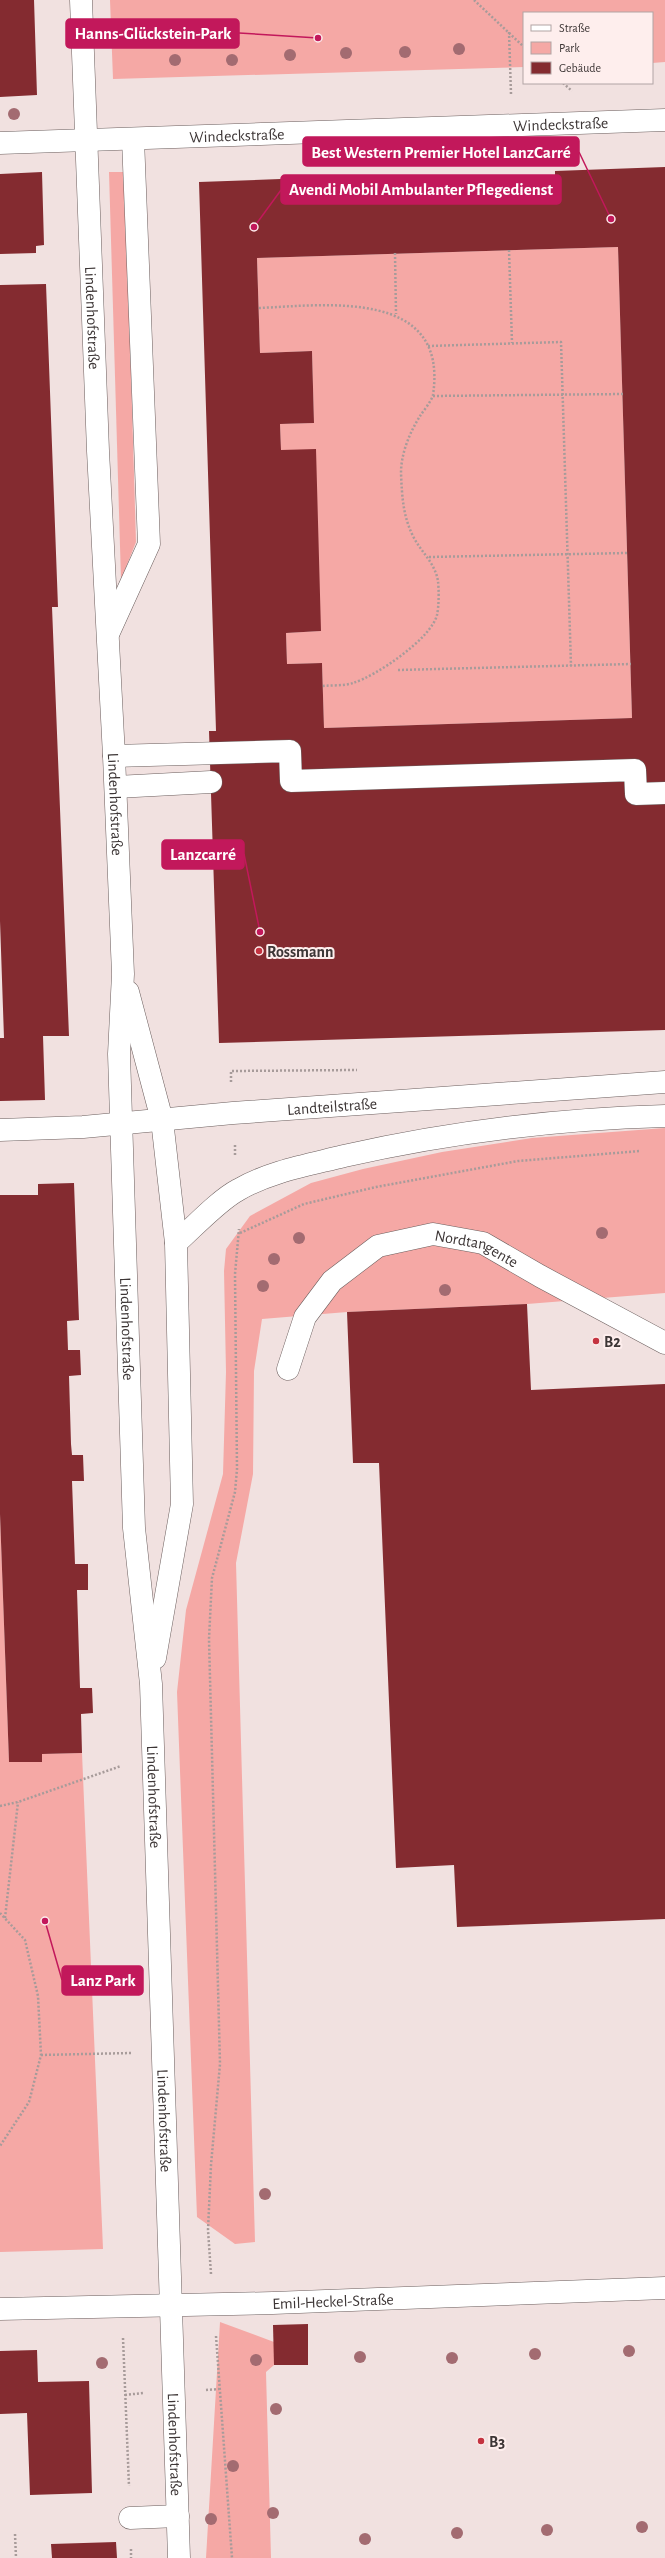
<svg xmlns="http://www.w3.org/2000/svg" width="665" height="2558" font-family="'Alegreya Sans',sans-serif">
<rect width="100%" height="100%" fill="#f1e1e0"/>
<g fill="#f5a8a5">
<polygon points="110,0 665,0 665,62 652,63 652,13 524,13 524,67 113,79"/>
<polygon points="109,172 125,172 136,542 121,580"/>
<polygon points="618,247 632,718 324,728 322,663 287,664 286,633 321,631 281,450 280,424 314,423 312,351 260,353 257,258"/>
<polygon points="665,1128 665,1293 527,1304 347,1312 262,1319 254,1371 253,1474 236,1563 255,2242 235,2244 197,2217 177,1692 186,1610 223,1474 226,1372 224,1271 226,1249 250,1216 311,1183 363,1169 442,1152 532,1138"/>
<polygon points="0,1514 9,1762 42,1762 42,1754 82,1753 103,2249 0,2252"/>
<polygon points="220,2322 274,2342 274,2365 266,2372 271,2558 206,2558"/>
</g>
<g fill="#842b30" fill-rule="evenodd">
<polygon points="0,0 34,0 37,95 0,97"/>
<path d="M665 167V1030L219 1043 209 731H216L199 182 307 178V198L360 197 359 188H373L388 187 389 196 473 194 472 185 499 184V193L555 191V171ZM618 247 632 718 324 728 322 663 287 664 286 633 321 631 316 449 281 450 280 424 314 423 312 351 260 353 257 258Z"/>
<polygon points="42,172 44,245 36,246 36,253 0,254 0,174"/>
<polygon points="46,284 58,607 52,607 69,1036 43,1036 45,1100 0,1101 0,1038 4,1038 0,921 0,285"/>
<polygon points="74,1183 79,1320 67,1321 68,1350 80,1350 81,1375 69,1376 71,1444 72,1455 83,1455 84,1481 72,1481 75,1564 88,1564 88,1590 77,1590 80,1688 92,1688 93,1713 81,1714 82,1753 42,1754 42,1762 9,1762 0,1514 0,1195 38,1195 38,1184"/>
<polygon points="527,1304 531,1390 665,1384 665,1919 457,1927 454,1865 396,1868 379,1463 353,1463 347,1312"/>
<polygon points="308,2324 308,2365 274,2365 273,2325"/>
<polygon points="37,2350 38,2382 89,2381 92,2493 30,2495 27,2413 0,2414 0,2351"/>
<polygon points="116,2542 117,2558 52,2558 51,2544"/>
</g>
<g fill="none" stroke-linecap="round" stroke-linejoin="round">
<g stroke="#6b5e5d" stroke-width="23">
<g id="minor">
<path id="s1" d="M81 0 98 451 114 756 123 974 119 1054 134 1528 151 1684 179 2558"/>
<path id="s2" d="M0 143 665 120"/>
<polyline points="109,632 149,544 133,139"/>
<polyline points="114,756 290,751 291,781 635,770 636,794 665,793"/>
<polyline points="116,787 211,782"/>
<polyline points="128,992 162,1120 176,1243 182,1504 155,1658"/>
<path id="s3" d="M0 1130 83 1127 233 1113 665 1082"/>
<path d="M176 1243C194 1227 219 1200 238 1190 271 1171 308 1165 344 1156 450 1132 557 1119 665 1116"/>
<path id="s4" d="M288 1369 305 1317 332 1281 378 1246 433 1234 483 1243 540 1276 665 1343"/>
<path id="s5" d="M0 2309 273 2303 665 2288"/>
<polyline points="130,2518 178,2516"/>
</g>
</g>
<g stroke="#a79b9a" stroke-width="2.5" stroke-dasharray="2 2" stroke-linecap="butt">
<polyline points="474,0 524,47"/>
<polyline points="509,32 511,94"/>
<polyline points="563,83 572,91"/>
<polyline points="509,250 512,343"/>
<polyline points="395,253 396,314"/>
<path d="M259 308C326 305 449 288 433 395 431 402 424 410 420 416 410 432 401 453 401 473 402 497 403 517 414 538 422 553 435 563 438 581 439 590 439 606 437 615 431 639 376 676 353 683 344 686 332 685 323 686"/>
<polyline points="428,346 561,342 571,666"/>
<polyline points="433,396 623,394"/>
<polyline points="429,557 627,553"/>
<polyline points="398,670 631,664"/>
<polyline points="231,1082 231,1071 357,1070"/>
<polyline points="235,1145 235,1156"/>
<polyline points="240,1233 304,1204 376,1187 518,1161 640,1151"/>
<polyline points="0,1806 18,1802 121,1766"/>
<polyline points="0,1913 25,1940 38,1996 41,2055 29,2102 0,2146"/>
<polyline points="5,1918 18,1802"/>
<polyline points="41,2055 131,2053"/>
<polyline points="211,2274 208,2230 211,2165 220,2064 209,1639 212,1578 235,1492 237,1469 235,1274 239,1229"/>
<polyline points="216,2336 232,2558"/>
<polyline points="123,2338 129,2486"/>
<polyline points="206,2390 219,2389"/>
<polyline points="125,2395 143,2393"/>
<polyline points="15,2534 16,2558"/>
<polyline points="131,2549 131,2558"/>
</g>
<use href="#minor" stroke="#fff" stroke-width="22"/>
</g>
<g fill="#a36b71">
<circle cx="459" cy="49" r="6"/>
<circle cx="405" cy="52" r="6"/>
<circle cx="346" cy="53" r="6"/>
<circle cx="290" cy="55" r="6"/>
<circle cx="175" cy="60" r="6"/>
<circle cx="232" cy="60" r="6"/>
<circle cx="14" cy="114" r="6"/>
<circle cx="602" cy="1233" r="6"/>
<circle cx="299" cy="1238" r="6"/>
<circle cx="274" cy="1259" r="6"/>
<circle cx="263" cy="1286" r="6"/>
<circle cx="445" cy="1290" r="6"/>
<circle cx="265" cy="2194" r="6"/>
<circle cx="629" cy="2351" r="6"/>
<circle cx="535" cy="2354" r="6"/>
<circle cx="360" cy="2357" r="6"/>
<circle cx="452" cy="2358" r="6"/>
<circle cx="256" cy="2360" r="6"/>
<circle cx="102" cy="2363" r="6"/>
<circle cx="276" cy="2409" r="6"/>
<circle cx="233" cy="2466" r="6"/>
<circle cx="273" cy="2513" r="6"/>
<circle cx="211" cy="2519" r="6"/>
<circle cx="642" cy="2527" r="6"/>
<circle cx="547" cy="2530" r="6"/>
<circle cx="457" cy="2533" r="6"/>
<circle cx="365" cy="2539" r="6"/>
</g>
<g fill="#c43340" stroke="#feeeed" stroke-width="1.5">
<circle cx="259" cy="951" r="4"/>
<circle cx="596" cy="1341" r="4"/>
<circle cx="481" cy="2441" r="4"/>
</g>
<g text-anchor="middle" stroke-width="4" stroke-linejoin="round" paint-order="stroke">
<g font-size="16" fill="#3d3636" stroke="#feeeed">
<text dy="6" stroke="none"><textPath href="#s2" startOffset="561">Windeckstraße</textPath></text>
<text dy="6" stroke="none"><textPath href="#s2" startOffset="237">Windeckstraße</textPath></text>
<text dy="6" stroke="none"><textPath href="#s1" startOffset="318">Lindenhofstraße</textPath></text>
<text dy="6" stroke="none"><textPath href="#s1" startOffset="805">Lindenhofstraße</textPath></text>
<text dy="6" stroke="none"><textPath href="#s3" startOffset="333">Landteilstraße</textPath></text>
<text dy="6" stroke="none"><textPath href="#s4" startOffset="260">Nordtangente</textPath></text>
<text dy="6" stroke="none"><textPath href="#s1" startOffset="1330">Lindenhofstraße</textPath></text>
<text dy="6" stroke="none"><textPath href="#s1" startOffset="1799">Lindenhofstraße</textPath></text>
<text dy="6" stroke="none"><textPath href="#s1" startOffset="2123">Lindenhofstraße</textPath></text>
<text dy="6" stroke="none"><textPath href="#s5" startOffset="333">Emil-Heckel-Straße</textPath></text>
<text dy="6" stroke="none"><textPath href="#s1" startOffset="2447">Lindenhofstraße</textPath></text>
</g>
<g font-size="16" font-weight="bold" fill="#3d3636" stroke="#feeeed" text-anchor="start">
<text x="267" y="957">Rossmann</text>
<text x="604" y="1347">B2</text>
<text x="489" y="2447">B3</text>
</g>
</g>
<path fill="none" stroke="#c2185b" stroke-width="1.5" d="M318 38L239 33M611 219L579 152M254 227L281 190M260 932L244 854M45 1921L62 1980"/>
<g fill="#c2185b" stroke="#feeeed" stroke-width="1.5">
<circle cx="318" cy="38" r="4"/>
<circle cx="611" cy="219" r="4"/>
<circle cx="254" cy="227" r="4"/>
<circle cx="260" cy="932" r="4"/>
<circle cx="45" cy="1921" r="4"/>
</g>
<g fill="#c2185b" stroke="#c2185b" stroke-width="1.5">
<rect x="66" y="19" width="173" height="29" rx="4"/>
<rect x="303" y="137" width="276" height="29" rx="4"/>
<rect x="281" y="175" width="280" height="29" rx="4"/>
<rect x="162" y="840" width="82" height="29" rx="4"/>
<rect x="62" y="1966" width="81" height="29" rx="4"/>
</g>
<g font-size="17" text-anchor="middle" font-weight="bold" fill="#fff">
<text x="153" y="39">Hanns-Glückstein-Park</text>
<text x="441" y="158">Best Western Premier Hotel LanzCarré</text>
<text x="421" y="195">Avendi Mobil Ambulanter Pflegedienst</text>
<text x="203" y="860">Lanzcarré</text>
<text x="103" y="1986">Lanz Park</text>
</g>
<rect x="523" y="12" width="130" height="72" fill="#feeeed" stroke="#b1a4a4"/>
<rect x="531" y="25" width="20" height="6" fill="#ffffff" stroke="#b1a4a4"/>
<text x="559" y="32" font-size="12" fill="#3d3636">Straße</text>
<rect x="531" y="42" width="20" height="12" fill="#f5a8a5" stroke="#b1a4a4"/>
<text x="559" y="52" font-size="12" fill="#3d3636">Park</text>
<rect x="531" y="62" width="20" height="12" fill="#842b30" stroke="#b1a4a4"/>
<text x="559" y="72" font-size="12" fill="#3d3636">Gebäude</text>
</svg>
